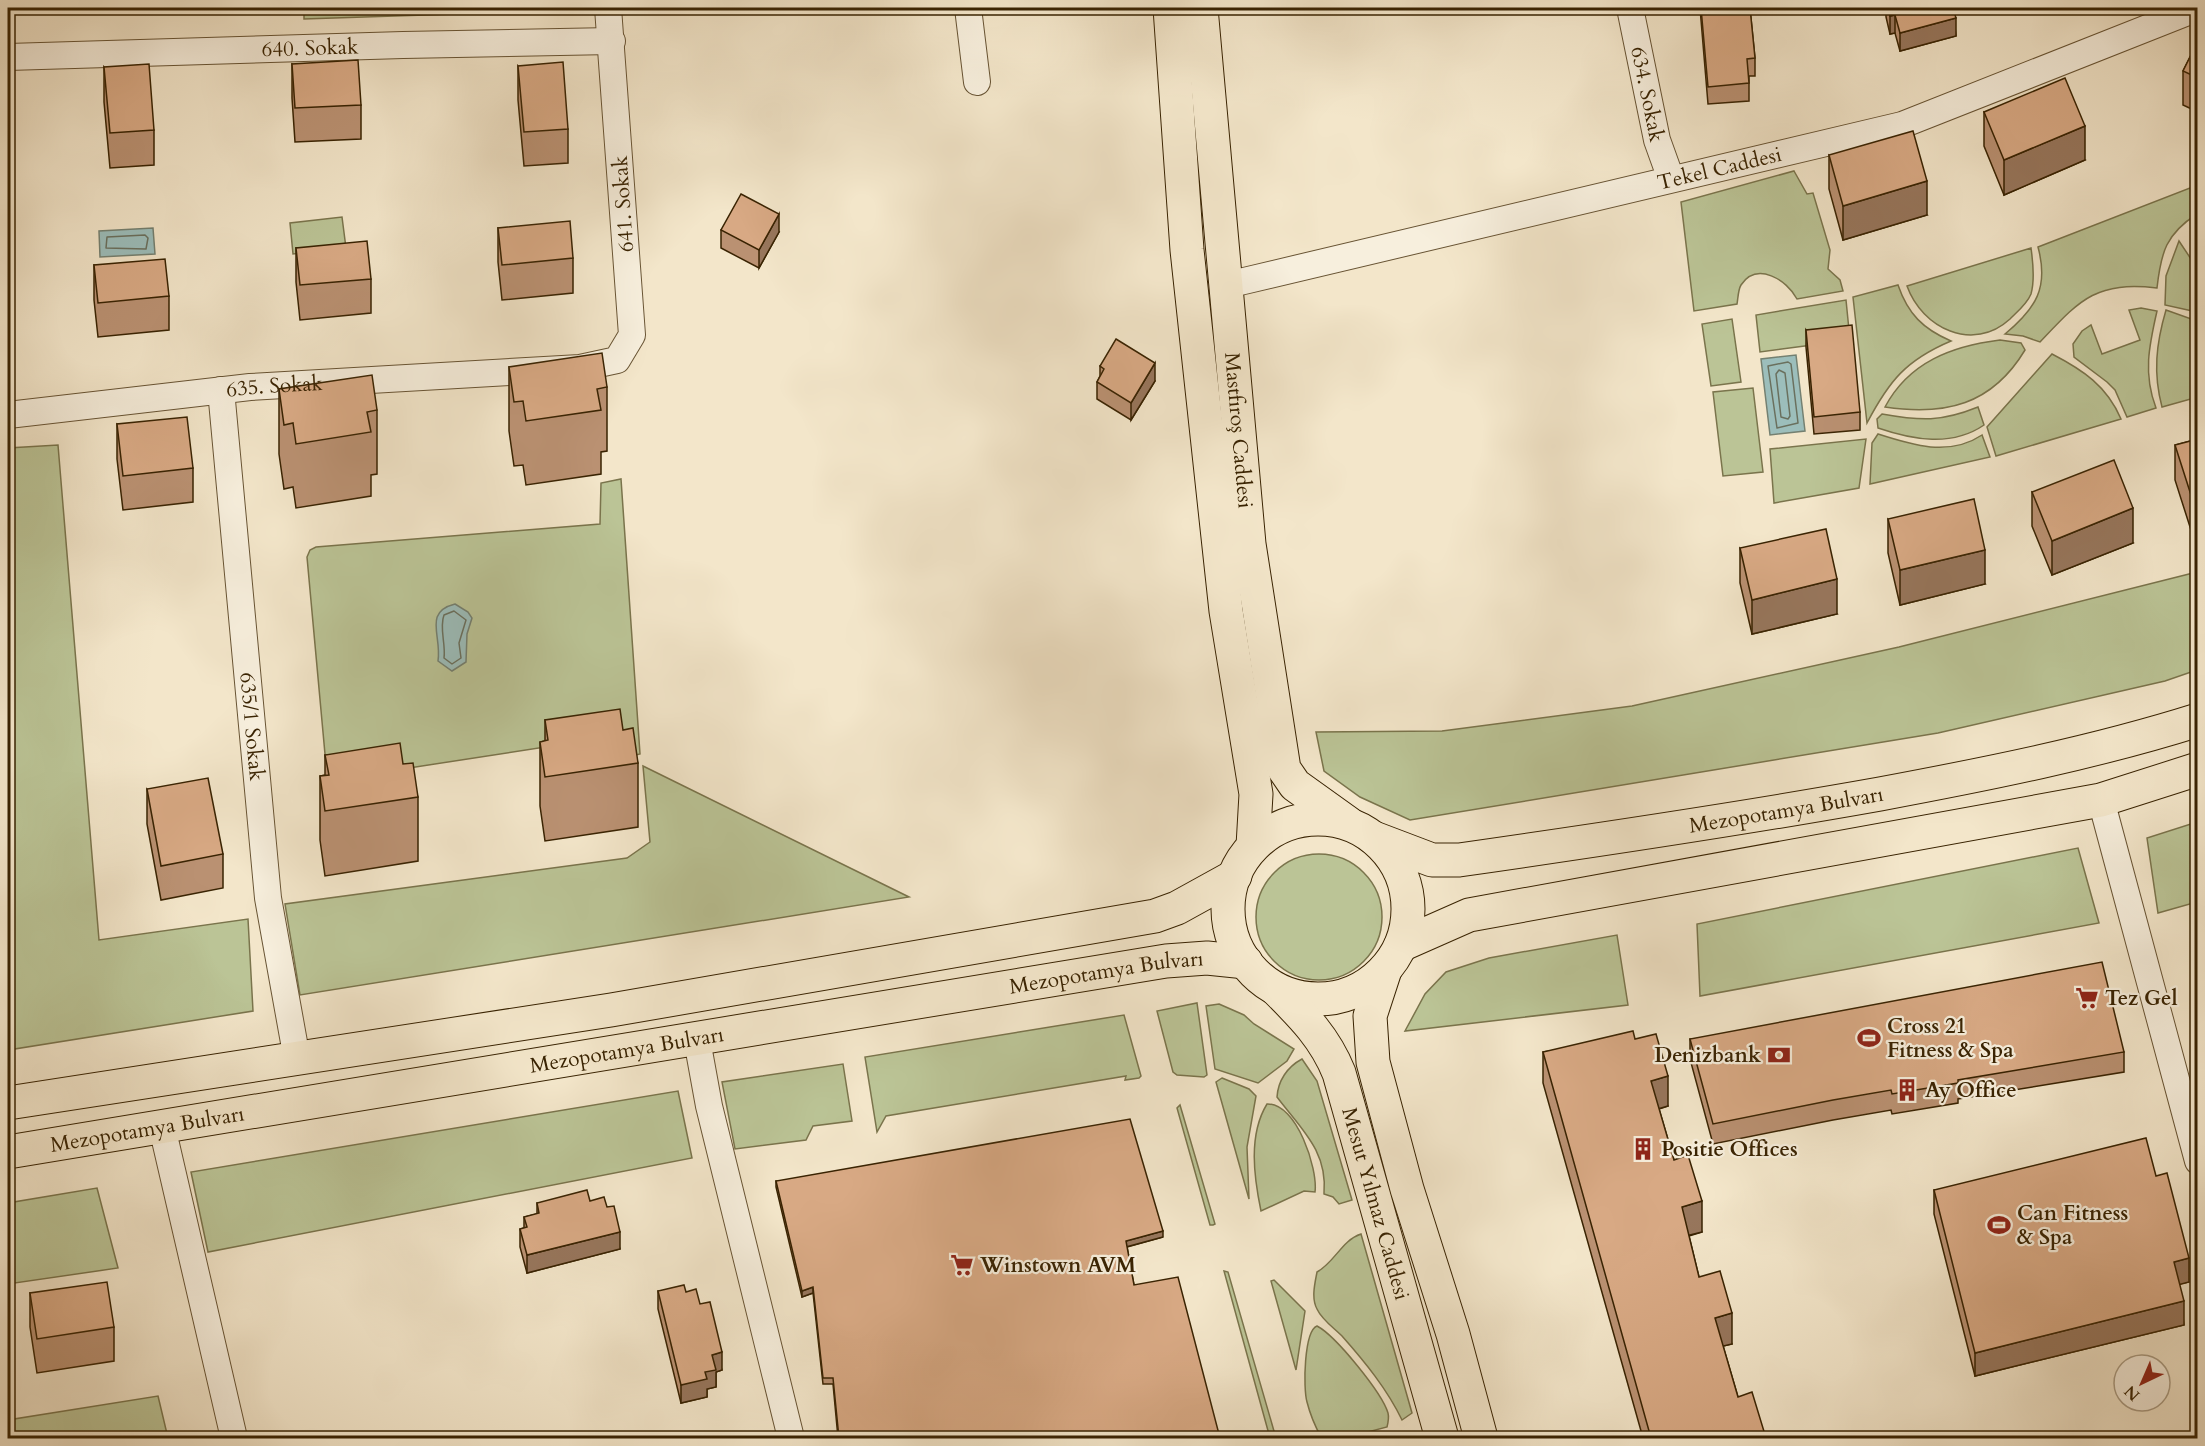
<svg xmlns="http://www.w3.org/2000/svg" width="2205" height="1446" font-family="Cardo,serif">
<rect width="100%" height="100%" fill="#f3e6ca"/>
<filter id="stains"><feTurbulence type="fractalNoise" baseFrequency=".00333" numOctaves="4"/><feColorMatrix values="0 0 0 0 .2 0 0 0 0 .09 0 0 0 0 .02 0 0 0 .5 -.17"/></filter>
<radialGradient id="worn" r=".72"><stop offset=".6" stop-color="#630" stop-opacity="0"/><stop offset="1" stop-color="#630" stop-opacity=".3"/></radialGradient>
<g fill="#bbc496" stroke="#7a744c" stroke-width="1.5">
<polygon points="304,8 454,8 455,14 304,19"/>
<path d="M1794 171 1807 194 1813 193 1830 250 1828 269 1840 280 1843 291 1797 299C1787 280 1757 261 1741 285 1738 290 1738 299 1737 304L1694 311 1681 202Z"/>
<path d="M2195 186 2197 214C2166 234 2161 252 2157 288 2095 281 2080 300 2040 342L2023 336 2005 334C2036 308 2049 288 2038 247Z"/>
<polygon points="342,217 346,248 293,254 290,223"/>
<polygon points="2179,241 2197,268 2197,312 2165,305 2166,276"/>
<path d="M2031 248C2033 262 2035 280 2031 294 2027 304 2017 312 2010 319 1973 353 1922 328 1907 286Z"/>
<path d="M1898 285C1908 314 1923 329 1951 341 1906 360 1889 381 1867 423L1853 297Z"/>
<polygon points="1846,300 1850,340 1760,352 1756,315"/>
<path d="M2141 308 2157 311C2149 346 2143 374 2156 408L2127 417 2115 390 2107 382 2074 357 2073 344 2082 331 2091 325 2102 354 2140 340 2129 310Z"/>
<path d="M2166 310 2197 321 2198 397 2162 407C2153 373 2156 344 2166 310Z"/>
<polygon points="1732,319 1741,382 1711,386 1702,324"/>
<path d="M2000 340 2021 343 2025 350C1992 405 1945 416 1885 407 1909 362 1952 346 2000 340Z"/>
<path d="M2052 354C2083 370 2107 386 2121 419L1996 456 1987 427Z"/>
<polygon points="1753,388 1763,472 1723,476 1713,392"/>
<path d="M1978 407 1984 425C1952 447 1913 440 1878 428L1877 419 1882 414C1921 421 1941 422 1978 407Z"/>
<path d="M1878 434C1912 445 1949 457 1982 435L1990 457 1870 484 1872 443Z"/>
<polygon points="1866,439 1859,488 1774,503 1770,449"/>
<polygon points="58,445 99,940 248,919 253,1011 8,1050 8,448"/>
<polygon points="621,479 640,754 620,759 616,736 338,779 326,765 307,557 310,550 316,547 600,524 601,483"/>
<polygon points="2197,572 2197,670 2165,681 1938,733 1410,820 1360,797 1324,771 1316,732 1442,731 1632,706 1899,647"/>
<polygon points="643,766 909,897 300,995 285,904 627,858 650,842"/>
<polygon points="2197,822 2197,902 2158,913 2147,838"/>
<polygon points="2078,848 2099,923 1700,996 1697,924"/>
<circle cx="1319" cy="917" r="63"/>
<polygon points="1617,935 1628,1005 1405,1031 1425,994 1446,972 1489,958"/>
<polygon points="1197,1003 1207,1075 1204,1077 1177,1075 1173,1072 1157,1011"/>
<polygon points="1219,1004 1244,1015 1254,1024 1294,1049 1287,1061 1258,1083 1215,1069 1206,1006"/>
<polygon points="1124,1015 1141,1076 1139,1078 1125,1080 1126,1076 886,1116 877,1132 865,1057"/>
<path d="M1302 1059 1317 1081 1352 1200 1339 1204 1333 1197 1324 1194C1328 1151 1301 1129 1277 1097 1278 1081 1287 1067 1302 1059Z"/>
<polygon points="843,1064 852,1121 813,1126 806,1140 735,1149 722,1082"/>
<polygon points="1222,1078 1249,1089 1256,1096 1247,1147 1249,1199 1216,1082"/>
<polygon points="678,1091 692,1158 208,1252 191,1172"/>
<path d="M1267 1104C1297 1103 1318 1169 1315 1192L1304 1191 1261 1211C1254 1177 1248 1135 1267 1104Z"/>
<polygon points="1180,1105 1215,1224 1213,1225 1210,1225 1177,1108"/>
<polygon points="97,1188 118,1268 8,1284 8,1203"/>
<path d="M1361 1234 1412 1413 1402 1420C1387 1389 1365 1362 1342 1336 1334 1328 1322 1320 1317 1309 1311 1298 1315 1283 1317 1272 1335 1262 1342 1240 1361 1234Z"/>
<polygon points="1224,1271 1228,1272 1276,1438 1270,1438"/>
<polygon points="1274,1280 1305,1311 1296,1370 1271,1281"/>
<path d="M1317 1326C1336 1336 1382 1393 1388 1413 1389 1417 1388 1423 1387 1427L1345 1438 1321 1437C1315 1426 1310 1414 1307 1402 1303 1388 1304 1331 1317 1326Z"/>
<polygon points="158,1396 168,1438 8,1438 8,1420"/>
</g>
<g fill="#9cbebb" stroke="#748071" stroke-width="1.5">
<polygon points="153,228 155,254 100,257 99,231"/>
<polygon points="1796,355 1805,431 1770,435 1761,359"/>
<path d="M455 604 468 612 472 618 467 634 466 662 452 671 438 661C442 636 423 612 455 604Z"/>
</g>
<g fill="none" stroke-linecap="round" stroke-linejoin="round">
<g stroke="#6a705e" stroke-width="1.5">
<polygon points="145,235 148,238 146,249 106,248 107,237"/>
<polygon points="1788,362 1791,364 1798,423 1777,428 1768,366"/>
<polygon points="1779,370 1785,373 1790,416 1788,419 1781,417 1776,374"/>
<path d="M454 611 466 620 459 643 461 658 452 664 444 658C446 644 439 628 444 615Z"/>
</g>
<g stroke="#685434" stroke-width="28">
<g id="minor">
<polyline points="968,8 977,82"/>
<path id="s1" d="M1630 8 1657 140 1671 179"/>
<path id="s2" d="M8 57 403 45 612 41"/>
<path id="s3" d="M1227 285 1902 125 2198 8"/>
<path id="s4" d="M221 390 268 898 297 1059"/>
<path id="s5" d="M8 415 250 387 580 368 617 360 632 335 608 8"/>
<polyline points="2101,800 2198,1161"/>
<polyline points="697,1040 709,1106 791,1438"/>
<polyline points="162,1127 234,1438"/>
</g>
</g>
<g stroke="#392302" stroke-width="35">
<g id="major">
<polyline points="1170,8 1187,250 1226,611 1256,794 1253,846"/>
<path id="s6" d="M1201 8 1249 544 1284 769 1295 785 1348 823"/>
<circle cx="1318" cy="909" r="90"/>
<path id="s7" d="M1374 838 1432 860H1459C1599 840 1740 819 1880 794 1987 774 2093 753 2198 720"/>
<polyline points="1401,945 1469,915 2101,800 2198,769"/>
<polyline points="1385,970 1370,1016 1373,1062 1407,1189 1453,1334 1481,1438"/>
<path id="s8" d="M1277 990C1303 1016 1325 1038 1339 1073L1442 1438"/>
<polyline points="8,1103 611,1010 1155,916 1177,908 1235,876"/>
<path id="s9" d="M8 1152 1166 961 1207 958 1246 962"/>
</g>
</g>
<use href="#minor" stroke="#f7efdd" stroke-width="26"/>
<use href="#major" stroke="#f3e6ca" stroke-width="33"/>
</g>
<g fill="#ba9172" stroke="#392302" stroke-width="1.5">
<polygon points="1700,8 1750,8 1755,58 1755,76 1749,76 1749,101 1708,104"/>
<polygon points="1886,8 1953,8 1956,36 1900,51 1895,33 1890,34 1886,17"/>
<polygon points="2198,41 2198,112 2183,105 2183,71"/>
<polygon points="292,64 361,105 361,139 295,142 292,98"/>
<polygon points="518,66 568,129 568,163 524,166 518,100"/>
<polygon points="104,67 154,130 154,165 110,168 104,102"/>
<polygon points="1984,112 2085,160 2004,195 1984,146"/>
<polygon points="1829,155 1927,215 1843,240 1829,189"/>
<polygon points="498,228 573,258 573,293 502,300 498,262"/>
<polygon points="721,230 779,232 759,268 721,248"/>
<polygon points="296,248 371,279 371,313 300,320 296,282"/>
<polygon points="94,265 169,296 169,330 98,337 94,300"/>
<polygon points="1806,330 1860,412 1860,430 1814,434 1806,347"/>
<polygon points="1100,366 1155,381 1131,420 1097,399 1097,382 1100,376"/>
<polygon points="509,367 607,387 607,451 601,452 601,474 526,485 523,465 514,466 509,431"/>
<polygon points="279,389 377,410 377,474 371,475 371,496 296,508 293,487 284,489 279,454"/>
<polygon points="117,424 193,468 193,502 123,510 117,459"/>
<polygon points="2198,439 2191,530 2175,480 2175,445"/>
<polygon points="2032,492 2133,543 2052,575 2032,526"/>
<polygon points="1888,519 1985,584 1900,605 1888,553"/>
<polygon points="1740,548 1837,614 1752,634 1740,583"/>
<polygon points="545,720 623,730 638,763 638,827 545,841 540,806 540,742 545,741"/>
<polygon points="325,755 403,764 418,797 418,861 325,876 320,840 320,776 325,775"/>
<polygon points="147,789 223,854 223,888 161,900 147,824"/>
<polygon points="1635,1039 1668,1106 1659,1109 1674,1160 1702,1232 1689,1236 1699,1277 1732,1344 1723,1346 1738,1397 1766,1438 1643,1438 1543,1083 1543,1052"/>
<polygon points="1690,1039 2124,1052 2124,1072 1958,1099 1958,1103 1892,1114 1891,1110 1833,1120 1713,1144 1690,1059"/>
<polygon points="2156,1176 2189,1282 2179,1284 2184,1325 1975,1376 1934,1214 1934,1190"/>
<polygon points="776,1181 1163,1237 1127,1247 1134,1285 1220,1438 838,1438 833,1384 823,1384 813,1293 802,1297 776,1187"/>
<polygon points="590,1201 607,1207 620,1249 527,1273 520,1247 520,1229 524,1228 524,1217 537,1214 537,1203"/>
<polygon points="658,1291 686,1292 700,1304 722,1370 716,1372 716,1387 707,1389 707,1397 681,1403 658,1309"/>
<polygon points="30,1293 114,1327 114,1361 37,1373 30,1327"/>
</g>
<g fill="#97765c" stroke="#392302" stroke-width="1.5">
<polygon points="2018,8 2031,8 2018,12"/>
<polygon points="1895,15 1895,33 1890,34 1890,16"/>
<polygon points="1956,18 1956,36 1900,51 1900,33"/>
<polygon points="2085,126 2085,160 2004,195 2004,160"/>
<polygon points="1927,181 1927,215 1843,240 1843,206"/>
<polygon points="779,214 779,232 759,268 759,250"/>
<polygon points="1155,363 1155,381 1131,420 1131,403"/>
<polygon points="2198,493 2198,528 2191,530 2191,495"/>
<polygon points="2133,508 2133,543 2052,575 2052,541"/>
<polygon points="1985,550 1985,584 1900,605 1900,570"/>
<polygon points="1837,579 1837,614 1752,634 1752,600"/>
<polygon points="1668,1076 1668,1106 1651,1111 1651,1081"/>
<polygon points="1702,1201 1702,1232 1682,1237 1682,1207"/>
<polygon points="1163,1231 1163,1237 1126,1247 1126,1241"/>
<polygon points="620,1232 620,1249 527,1273 527,1255"/>
<polygon points="2189,1258 2189,1282 2174,1286 2174,1262"/>
<polygon points="813,1287 813,1293 802,1297 802,1291"/>
<polygon points="2184,1301 2184,1325 1975,1376 1975,1353"/>
<polygon points="1732,1313 1732,1344 1715,1348 1715,1318"/>
<polygon points="722,1352 722,1370 716,1372 716,1387 707,1389 707,1397 681,1403 681,1385 705,1372 712,1355"/>
</g>
<g fill="#d8a984" stroke="#392302" stroke-width="1.5">
<polygon points="1701,8 1750,8 1755,58 1747,59 1749,83 1708,87"/>
<polygon points="1888,8 1953,8 1956,18 1900,33 1895,15 1890,16"/>
<polygon points="2198,41 2198,78 2183,71"/>
<polygon points="358,60 361,105 295,108 292,64"/>
<polygon points="563,62 568,129 524,132 518,66"/>
<polygon points="149,64 154,130 110,133 104,67"/>
<polygon points="2065,78 2085,126 2004,160 1984,112"/>
<polygon points="1913,131 1927,181 1843,206 1829,155"/>
<polygon points="741,194 779,214 759,250 721,230"/>
<polygon points="570,221 573,258 502,265 498,228"/>
<polygon points="367,241 371,279 300,285 296,248"/>
<polygon points="165,259 169,296 98,303 94,265"/>
<polygon points="1852,325 1860,412 1814,417 1806,330"/>
<polygon points="1116,339 1155,363 1131,403 1097,382 1104,369 1100,366"/>
<polygon points="602,353 607,387 597,389 601,410 526,421 523,401 514,402 509,367"/>
<polygon points="372,375 377,410 367,412 371,432 296,444 293,423 284,425 279,389"/>
<polygon points="187,417 193,468 123,476 117,424"/>
<polygon points="2198,439 2198,493 2191,495 2175,445"/>
<polygon points="2114,460 2133,508 2052,541 2032,492"/>
<polygon points="1974,499 1985,550 1900,570 1888,519"/>
<polygon points="1826,529 1837,579 1752,600 1740,548"/>
<polygon points="620,709 623,730 633,728 638,763 545,777 540,742 548,740 545,720"/>
<polygon points="400,743 403,764 413,763 418,797 325,811 320,776 329,775 325,755"/>
<polygon points="208,778 223,854 161,866 147,789"/>
<polygon points="2102,962 2124,1052 1958,1080 1958,1083 1892,1094 1891,1090 1833,1100 1713,1124 1690,1039"/>
<polygon points="1633,1031 1635,1039 1656,1034 1668,1076 1651,1081 1674,1160 1688,1155 1702,1201 1682,1207 1699,1277 1720,1271 1732,1313 1715,1318 1738,1397 1752,1392 1766,1438 1651,1438 1543,1052"/>
<polygon points="1130,1119 1163,1231 1126,1241 1134,1285 1178,1277 1220,1438 839,1438 833,1378 823,1378 813,1287 802,1291 776,1181"/>
<polygon points="2146,1138 2156,1176 2167,1173 2189,1258 2174,1262 2184,1301 1975,1353 1934,1190"/>
<polygon points="587,1190 590,1201 604,1197 607,1207 614,1206 620,1232 527,1255 520,1229 527,1227 524,1217 539,1213 537,1203"/>
<polygon points="107,1282 114,1327 37,1339 30,1293"/>
<polygon points="684,1285 686,1292 696,1289 700,1304 710,1302 722,1352 712,1355 716,1370 705,1372 707,1379 681,1385 658,1291"/>
</g>
<defs>
<g id="supermarket-bare" transform="scale(1.8)"><path d="M-6-5.5h2.5l.6 2H6L4.5 2H-2.5L-4.4-4H-6ZM-1.5 3.2a1.3 1.3 0 1 0 .1 0ZM3 3.2a1.3 1.3 0 1 0 .1 0Z" fill="#8f2418" stroke="#f7efdd" stroke-width="2.5" paint-order="stroke"/></g>
<g id="stadium-bare" transform="scale(1.8)"><path d="M0-5a6.5 5 0 1 0 0 10a6.5 5 0 1 0 0-10ZM-3.5-1.8h7v3.6h-7Z" fill="#8f2418" stroke="#f7efdd" stroke-width="2.5" paint-order="stroke"/></g>
<g id="bank-bare" transform="scale(1.8)"><path d="M-6-4H6V4H-6ZM0-2.3a2.3 2.3 0 1 0 0 4.6a2.3 2.3 0 1 0 0-4.6Z" fill="#8f2418" stroke="#f7efdd" stroke-width="2.5" paint-order="stroke"/></g>
<g id="building-bare" transform="scale(1.8)"><path d="M-4-6H4V6H1V3H-1V6H-4ZM-2.5-4.3h1.7v1.8h-1.7ZM.8-4.3h1.7v1.8H.8ZM-2.5-1h1.7V.8h-1.7ZM.8-1h1.7V.8H.8Z" fill="#8f2418" stroke="#f7efdd" stroke-width="2.5" paint-order="stroke"/></g>
</defs>
<g fill-rule="evenodd">
<use href="#supermarket-bare" x="2087" y="998"/>
<use href="#stadium-bare" x="1869" y="1038"/>
<use href="#bank-bare" x="1779" y="1055"/>
<use href="#building-bare" x="1907" y="1090"/>
<use href="#building-bare" x="1643" y="1149"/>
<use href="#stadium-bare" x="1999" y="1225"/>
<use href="#supermarket-bare" x="962" y="1265"/>
</g>
<g text-anchor="middle" stroke-width="4.5" stroke-linejoin="round" paint-order="stroke">
<g font-size="21" fill="#392302" stroke="#f7efdd">
<text dy="7" stroke="none"><textPath href="#s2" startOffset="302">640. Sokak</textPath></text>
<text dy="7" stroke="none"><textPath href="#s1" startOffset="88">634. Sokak</textPath></text>
<text dy="7" stroke="none"><textPath href="#s3" startOffset="506">Tekel Caddesi</textPath></text>
<text transform="translate(623 204) rotate(-94)" y="7">641. Sokak</text>
<text dy="7" stroke="none"><textPath href="#s5" startOffset="268">635. Sokak</textPath></text>
<text dy="7" stroke="none"><textPath href="#s6" startOffset="424">Mastfıroş Caddesi</textPath></text>
<text dy="7" stroke="none"><textPath href="#s4" startOffset="338">635/1 Sokak</textPath></text>
<text dy="7" stroke="none"><textPath href="#s7" startOffset="420">Mezopotamya Bulvarı</textPath></text>
<text dy="7" stroke="none"><textPath href="#s9" startOffset="1113">Mezopotamya Bulvarı</textPath></text>
<text dy="7" stroke="none"><textPath href="#s9" startOffset="627">Mezopotamya Bulvarı</textPath></text>
<text dy="7" stroke="none"><textPath href="#s9" startOffset="141">Mezopotamya Bulvarı</textPath></text>
<text dy="7" stroke="none"><textPath href="#s8" startOffset="240">Mesut Yılmaz Caddesi</textPath></text>
</g>
<g font-size="21" font-weight="bold" fill="#392302" stroke="#f7efdd" text-anchor="start">
<text x="2105" y="1005">Tez Gel</text>
<text x="1887" y="1033">Cross 21<tspan x="1887" dy="24">Fitness &amp; Spa</tspan></text>
<text x="1761" y="1062" text-anchor="end">Denizbank</text>
<text x="1925" y="1097">Ay Office</text>
<text x="1661" y="1156">Positie Offices</text>
<text x="2017" y="1220">Can Fitness<tspan x="2017" dy="24">&amp; Spa</tspan></text>
<text x="980" y="1272">Winstown AVM</text>
</g>
</g>
<rect width="2205" height="1446" fill="none" stroke="#f3e6ca" stroke-width="30"/>
<rect x="9" y="9" width="2187" height="1428" fill="none" stroke="#392302" stroke-width="3"/>
<rect x="15" y="15" width="2175" height="1416" fill="none" stroke="#392302" stroke-width="1.5"/>
<g transform="translate(2142 1383) rotate(224)"><circle r="28" fill="#f7efdd" stroke="#ab9d85" stroke-width="1.5"/>
<path d="M0-4.5L10 22L0 15L-10 22Z" fill="#8f2418"/>
<text y="-9" font-size="16" font-weight="bold" text-anchor="middle" fill="#392302">N</text>
</g>
<rect width="100%" height="100%" filter="url(#stains)"/>
<rect width="100%" height="100%" fill="url(#worn)"/>
</svg>
